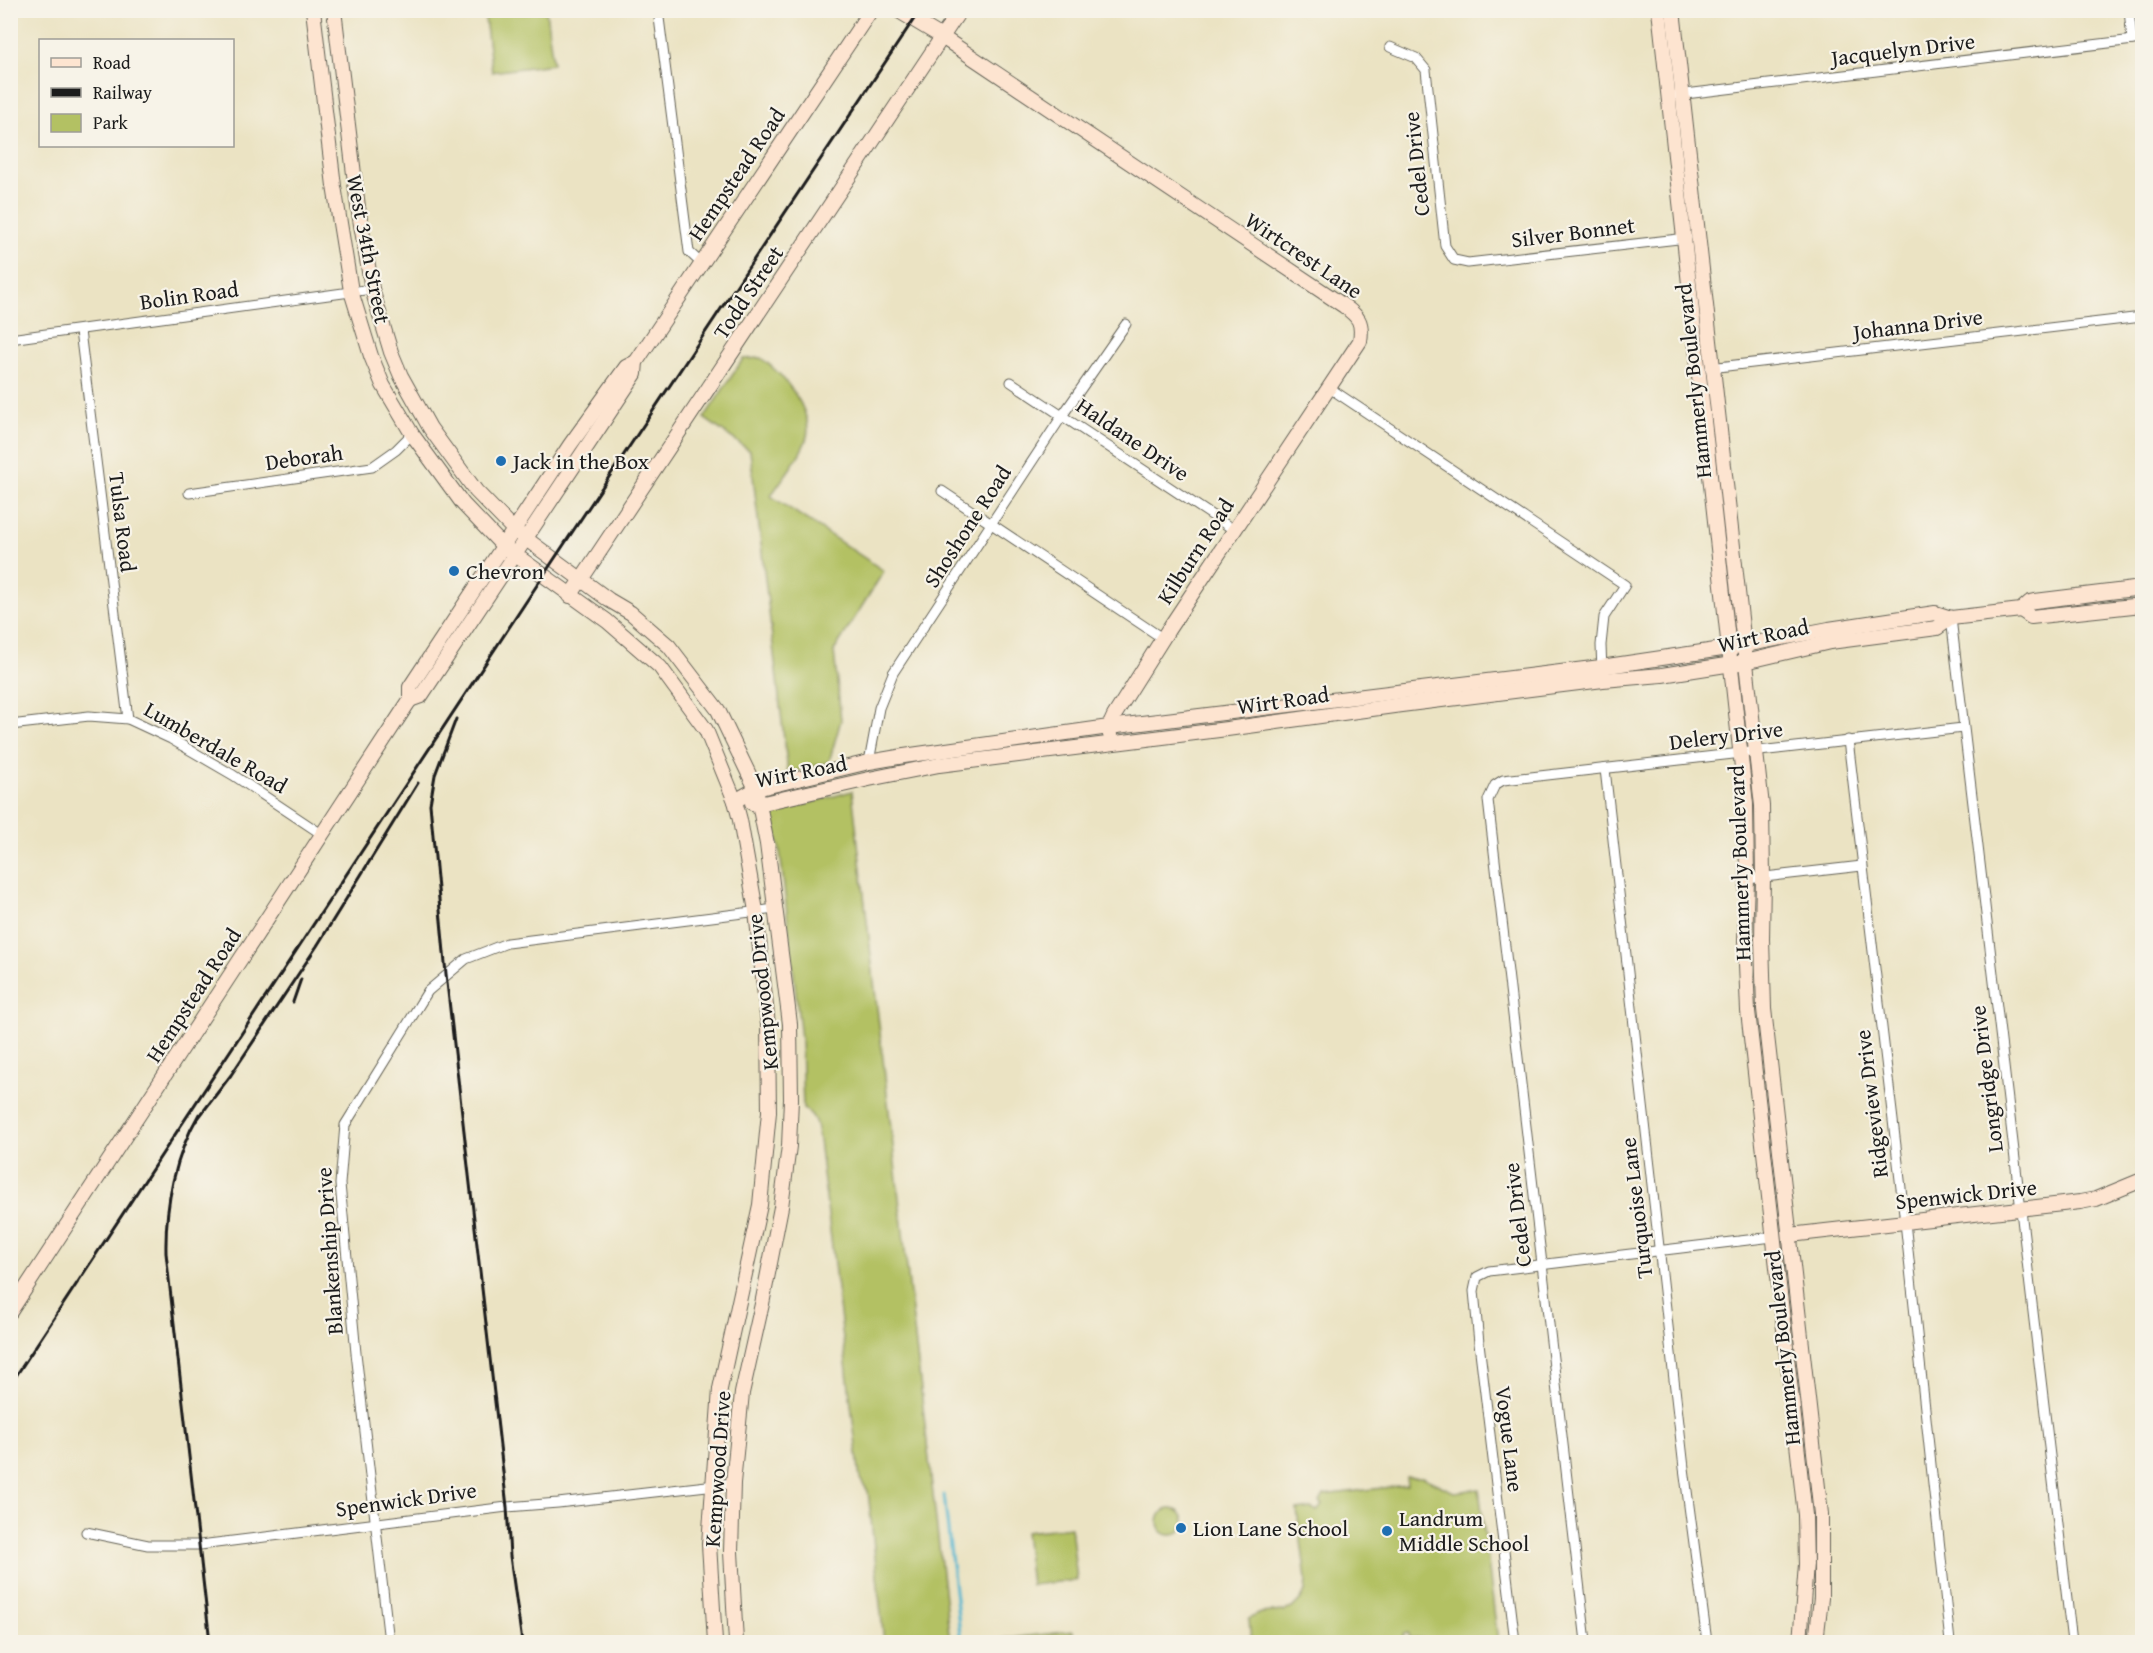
<svg xmlns="http://www.w3.org/2000/svg" width="2153" height="1653" font-family="'Gentium Book Plus',serif">
<rect width="100%" height="100%" fill="#f7f3e8"/>
<filter id="ink" filterUnits="userSpaceOnUse"><feTurbulence type="fractalNoise" baseFrequency=".0167" numOctaves="2"/><feDisplacementMap in="SourceGraphic" scale="12" xChannelSelector="R" yChannelSelector="G"/><feConvolveMatrix kernelMatrix="1 2 1 2 8 2 1 2 1" color-interpolation-filters="sRGB"/></filter>
<filter id="wash" filterUnits="userSpaceOnUse"><feTurbulence type="fractalNoise" baseFrequency=".008" numOctaves="4" result="noise"/><feDisplacementMap in="SourceGraphic" scale="24" xChannelSelector="R" yChannelSelector="G"/><feGaussianBlur stdDeviation="1.35" result="paint"/><feColorMatrix in="noise" values="0 0 0 0 0 0 0 0 0 0 0 0 0 0 0 0 0 1.4 0 .05"/><feComposite in="paint" operator="in"/></filter>
<g filter="url(#wash)">
<rect width="100%" height="100%" fill="#ebe3c3"/>
<g fill="#b3c163" stroke="#686e40" stroke-width="1.5">
<polygon points="484,11 546,11 553,64 492,72"/>
<path d="M761 358C782 373 816 412 806 440 799 460 782 478 771 496L884 571 834 651 841 720 829 762 788 773 750 451 704 418 743 359Z"/>
<path d="M852 791C887 1075 918 1359 950 1642H884L868 1491 860 1479 819 1140C816 1126 817 1115 803 1109L801 1039 780 851 773 819 775 814 779 812Z"/>
<polygon points="1406,1477 1422,1477 1454,1492 1479,1489 1498,1642 1433,1642 1423,1638 1409,1638 1408,1633 1403,1634 1404,1638 1387,1642 1251,1642 1249,1619 1260,1613 1284,1611 1292,1608 1300,1600 1305,1592 1306,1579 1297,1510 1311,1508 1317,1511 1323,1505 1320,1502 1324,1495 1407,1485"/>
<circle cx="1171" cy="1522" r="13"/>
<polygon points="1071,1527 1077,1580 1031,1585 1025,1532"/>
<polygon points="1073,1631 1074,1642 1002,1642 1002,1639"/>
</g>
<g fill="none" stroke-linecap="round" stroke-linejoin="round">
<polyline stroke="#51b6d0" stroke-width="3" points="944,1495 961,1642"/>
</g>
</g>
<g filter="url(#ink)">
<g fill="none" stroke-linecap="round" stroke-linejoin="round">
<g stroke="#646256" stroke-width="11">
<g id="street">
<polyline points="658,10 689,252 702,264"/>
<polyline points="2129,10 2132,40"/>
<polyline points="1390,47 1416,58 1426,70 1445,246 1454,260 1468,263 1687,238"/>
<polyline points="1677,95 2142,39"/>
<polyline points="80,331 128,719"/>
<polyline points="10,339 372,289"/>
<polyline points="1710,368 2142,317"/>
<polyline points="1011,382 1234,530"/>
<polyline points="1328,387 1625,585 1604,617 1601,645 1602,672"/>
<polyline points="942,491 1162,638"/>
<polyline points="189,493 372,467 396,450 412,434"/>
<polyline points="1951,618 2072,1642"/>
<polyline points="10,725 89,716 128,719 171,739 233,775 323,835"/>
<polyline points="1848,740 1905,1222 1950,1642"/>
<polyline points="869,762 879,708 893,673 1062,416 1126,324"/>
<polyline points="1605,769 1684,1468 1707,1642"/>
<polyline points="1747,879 1862,866"/>
<polyline points="86,1532 148,1545 200,1545 507,1507 558,1503 733,1483"/>
<polyline points="389,1642 356,1353 340,1184 345,1125 428,991 466,959 507,943 775,909"/>
<polyline points="1515,1642 1479,1343 1474,1291 1477,1277 1489,1271 1773,1237"/>
<polyline points="1586,1642 1488,800 1495,785 1503,780 1963,728"/>
</g>
</g>
<g stroke="#646256" stroke-width="16">
<g id="secondary">
<polyline points="313,10 334,186 351,291 371,356 383,385 412,434 463,504 503,546 607,621 660,667 706,730 735,801 740,820 756,911 768,1025 769,1112 760,1205 720,1389 709,1544 715,1642"/>
<polyline points="334,10 358,207 372,289 391,352 401,376 430,428 476,491 514,530 609,600 631,613 669,646 718,710 756,789 767,844 790,1024 791,1099 789,1146 781,1207 762,1304 742,1393 733,1483 731,1552 736,1642"/>
<path d="M897 10 942 37 1344 306C1359 317 1363 322 1360 341L1168 630 1114 716 1109 727 1110 735"/>
<polyline points="1659,10 1746,804 1747,879 1745,941 1748,1011 1805,1515 1806,1564 1800,1642"/>
<polyline points="1673,10 1762,806 1763,878 1762,939 1764,1009 1821,1514 1821,1598 1816,1642"/>
<polyline points="570,596 960,10"/>
<polyline points="2021,610 2031,617 2142,605"/>
<polyline points="410,700 421,696 635,374 636,362 871,10"/>
<polyline points="735,801 756,789 869,762 904,756 1109,727 1601,667 1729,648 1829,629 1935,613 1951,618 2021,610 2030,602 2035,601 2142,588"/>
<polyline points="752,803 759,804 869,779 939,765 1227,729 1401,705 1603,680 1662,675 1745,662 1830,642 1937,628 1951,618"/>
<polyline points="1790,1235 2080,1202 2096,1199 2142,1180"/>
<polyline points="10,1312 406,706 410,700 410,687 570,445 626,367 636,362"/>
</g>
</g>
<use href="#street" stroke="#fff" stroke-width="9"/>
<use href="#secondary" stroke="#fde4d0" stroke-width="14"/>
<g stroke="#1c1c1c" stroke-width="3">
<polyline points="456,719 435,775 430,804 446,974 507,1507 510,1556 522,1642"/>
<polyline points="293,1002 301,979"/>
<path d="M199 1114C175 1155 165 1205 166 1253L210 1642"/>
<polyline points="196,1121 231,1075 317,946 418,783"/>
<polyline points="10,1385 543,576 920,10"/>
</g>
</g>
</g>
<g fill="#1f6fb2" stroke="#f7f3e8" stroke-width="2">
<circle cx="501" cy="461" r="6"/>
<circle cx="454" cy="571" r="6"/>
<circle cx="1181" cy="1528" r="6"/>
<circle cx="1387" cy="1531" r="6"/>
</g>
<g text-anchor="middle" stroke-width="4.5" stroke-linejoin="round" paint-order="stroke">
<g font-size="22" fill="#1c1c1c" stroke="#f7f3e8">
<text transform="translate(1903 49) rotate(-7)" y="8">Jacquelyn Drive</text>
<text transform="translate(1416 164) rotate(-96)" y="8">Cedel Drive</text>
<text transform="translate(736 174) rotate(-56)" y="8">Hempstead Road</text>
<text transform="translate(1573 232) rotate(-7)" y="8">Silver Bonnet</text>
<text transform="translate(369 249) rotate(79)" y="8">West 34th Street</text>
<text transform="translate(1304 255) rotate(34)" y="8">Wirtcrest Lane</text>
<text transform="translate(748 292) rotate(-56)" y="8">Todd Street</text>
<text transform="translate(189 295) rotate(-8)" y="8">Bolin Road</text>
<text transform="translate(1918 324) rotate(-7)" y="8">Johanna Drive</text>
<text transform="translate(1693 381) rotate(-96)" y="8">Hammerly Boulevard</text>
<text transform="translate(1133 439) rotate(34)" y="8">Haldane Drive</text>
<text transform="translate(304 457) rotate(-8)" y="8">Deborah</text>
<text transform="translate(123 522) rotate(83)" y="8">Tulsa Road</text>
<text transform="translate(967 526) rotate(-57)" y="8">Shoshone Road</text>
<text transform="translate(1195 551) rotate(-57)" y="8">Kilburn Road</text>
<text transform="translate(1763 635) rotate(-12)" y="8">Wirt Road</text>
<text transform="translate(1283 700) rotate(-8)" y="8">Wirt Road</text>
<text transform="translate(1726 735) rotate(-7)" y="8">Delery Drive</text>
<text transform="translate(216 747) rotate(30)" y="8">Lumberdale Road</text>
<text transform="translate(801 771) rotate(-11)" y="8">Wirt Road</text>
<text transform="translate(1739 863) rotate(-92)" y="8">Hammerly Boulevard</text>
<text transform="translate(762 992) rotate(-96)" y="8">Kempwood Drive</text>
<text transform="translate(193 995) rotate(-57)" y="8">Hempstead Road</text>
<text transform="translate(1986 1079) rotate(-97)" y="8">Longridge Drive</text>
<text transform="translate(1871 1104) rotate(-97)" y="8">Ridgeview Drive</text>
<text transform="translate(1966 1194) rotate(-6)" y="8">Spenwick Drive</text>
<text transform="translate(1636 1208) rotate(-97)" y="8">Turquoise Lane</text>
<text transform="translate(1517 1215) rotate(-97)" y="8">Cedel Drive</text>
<text transform="translate(329 1251) rotate(-94)" y="8">Blankenship Drive</text>
<text transform="translate(1782 1348) rotate(-96)" y="8">Hammerly Boulevard</text>
<text transform="translate(1510 1439) rotate(83)" y="8">Vogue Lane</text>
<text transform="translate(717 1469) rotate(-86)" y="8">Kempwood Drive</text>
<text transform="translate(406 1499) rotate(-8)" y="8">Spenwick Drive</text>
</g>
<g font-size="22" fill="#1c1c1c" stroke="#f7f3e8" text-anchor="start">
<text x="513" y="469">Jack in the Box</text>
<text x="466" y="579">Chevron</text>
<text x="1399" y="1526">Landrum<tspan x="1399" dy="25">Middle School</tspan></text>
<text x="1193" y="1536">Lion Lane School</text>
</g>
</g>
<rect width="2153" height="1653" fill="none" stroke="#f7f3e8" stroke-width="36"/>
<rect x="39" y="39" width="195" height="108" fill="#f7f3e8" stroke="#9f9d96" stroke-width="1.5"/>
<rect x="51" y="58" width="30" height="9" fill="#fde4d0" stroke="#9f9d96" stroke-width="1.5"/>
<text x="93" y="69" font-size="18" fill="#1c1c1c">Road</text>
<rect x="51" y="88" width="30" height="9" fill="#1c1c1c" stroke="#9f9d96" stroke-width="1.5"/>
<text x="93" y="99" font-size="18" fill="#1c1c1c">Railway</text>
<rect x="51" y="114" width="30" height="18" fill="#b3c163" stroke="#9f9d96" stroke-width="1.5"/>
<text x="93" y="129" font-size="18" fill="#1c1c1c">Park</text>
</svg>
